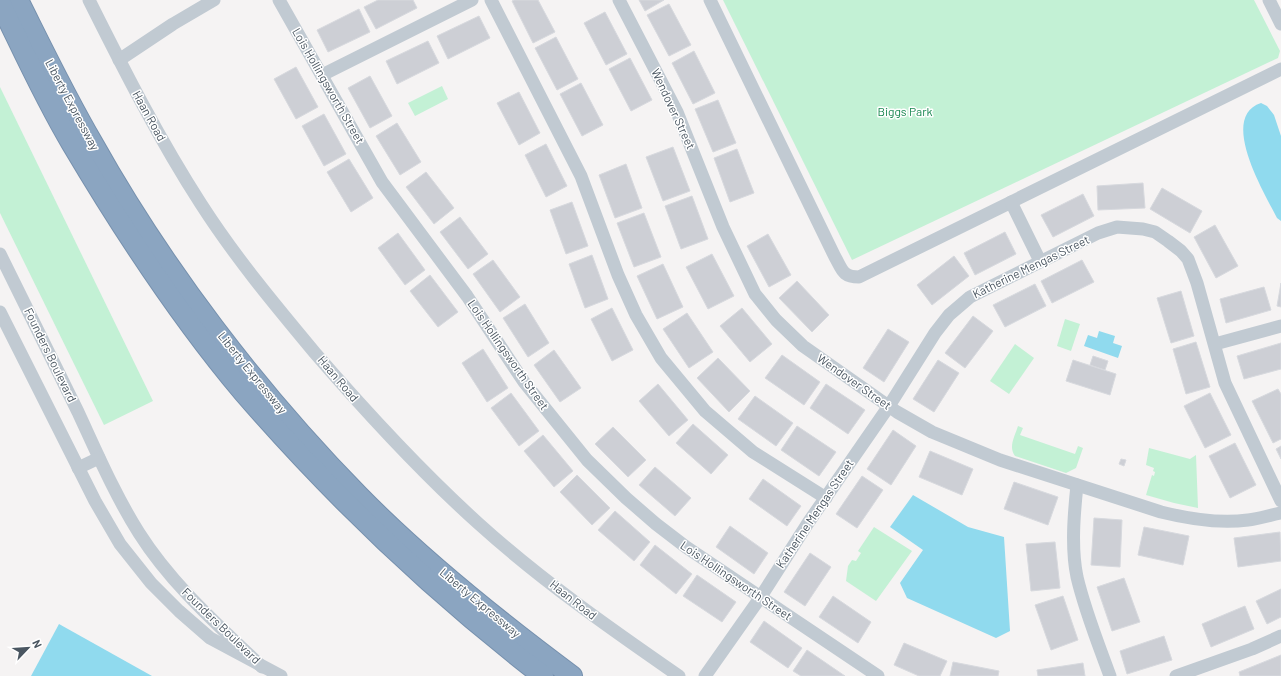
<svg xmlns="http://www.w3.org/2000/svg" width="1281" height="676" font-family="Barlow,sans-serif">
<rect width="100%" height="100%" fill="#f5f3f3"/>
<g fill="#c3f1d5">
<polygon points="723,0 1254,0 1280,51 1278,58 852,260"/>
<polygon points="442,86 448,99 415,116 408,103"/>
<polygon points="0,87 153,401 104,425 0,213"/>
<polygon points="1065,319 1080,324 1071,351 1057,346"/>
<polygon points="1015,344 1034,358 1009,394 990,381"/>
<path d="M1018 426 1023 428 1020 435 1075 454 1078 446 1083 448 1076 468 1066 473 1015 456C1008 447 1015 436 1018 426Z"/>
<polygon points="1149,448 1190,459 1196,455 1198,508 1174,503 1146,495 1152,475 1154,476 1155,472 1153,471 1154,468 1146,465"/>
<polygon points="874,527 912,551 876,601 846,581 848,566 852,560 856,561 861,553 858,551"/>
</g>
<g fill="#90daee">
<path d="M1261 103 1267 106 1274 115 1281 136V221L1277 218C1265 194 1218 117 1261 103Z"/>
<polygon points="1099,331 1115,336 1113,343 1122,346 1118,358 1084,346 1088,335 1097,338"/>
<polygon points="913,495 968,527 1004,537 1010,631 996,638 907,598 900,583 923,550 890,527"/>
<polygon points="59,624 152,676 31,676"/>
</g>
<g fill="#cdcfd5" stroke="#d7d9de">
<polygon points="378,0 413,0 417,8 376,29 364,7"/>
<polygon points="514,0 538,0 555,32 533,43 512,1"/>
<polygon points="639,0 664,0 645,11"/>
<polygon points="669,4 691,45 669,56 647,15"/>
<polygon points="359,9 370,32 328,52 317,30"/>
<polygon points="605,12 627,54 606,65 584,23"/>
<polygon points="479,16 490,38 448,59 437,36"/>
<polygon points="556,37 578,79 557,90 535,48"/>
<polygon points="428,41 439,63 397,84 386,61"/>
<polygon points="694,51 715,93 693,104 672,63"/>
<polygon points="630,58 652,100 631,111 609,69"/>
<polygon points="296,67 318,107 296,119 274,79"/>
<polygon points="370,76 392,116 370,128 348,88"/>
<polygon points="581,83 603,125 582,136 560,94"/>
<polygon points="519,92 540,133 519,145 497,103"/>
<polygon points="718,100 736,143 713,152 695,109"/>
<polygon points="324,114 346,154 324,166 302,126"/>
<polygon points="397,123 421,162 400,175 376,136"/>
<polygon points="546,144 567,186 546,197 525,155"/>
<polygon points="673,147 690,191 663,201 646,157"/>
<polygon points="737,149 754,193 730,202 714,158"/>
<polygon points="349,159 373,198 351,212 327,172"/>
<polygon points="626,164 642,208 615,218 599,175"/>
<polygon points="426,172 454,208 434,224 406,187"/>
<polygon points="1143,183 1145,208 1098,210 1097,186"/>
<polygon points="1162,188 1202,211 1190,233 1150,209"/>
<polygon points="1083,194 1094,216 1053,237 1041,215"/>
<polygon points="692,196 708,239 681,249 665,206"/>
<polygon points="572,202 588,246 566,254 550,210"/>
<polygon points="644,213 661,257 634,267 617,223"/>
<polygon points="460,217 488,254 468,269 440,232"/>
<polygon points="1215,225 1238,266 1216,278 1194,237"/>
<polygon points="1005,232 1016,254 975,275 964,253"/>
<polygon points="398,233 425,270 405,285 378,248"/>
<polygon points="768,234 791,275 769,287 747,246"/>
<polygon points="712,254 734,296 708,309 686,267"/>
<polygon points="592,255 608,299 585,308 569,264"/>
<polygon points="954,256 969,276 932,305 917,285"/>
<polygon points="493,260 520,297 500,312 473,274"/>
<polygon points="1082,260 1094,282 1052,303 1041,281"/>
<polygon points="663,264 683,307 657,319 637,276"/>
<polygon points="430,275 458,312 438,327 410,291"/>
<polygon points="797,281 829,315 812,332 779,298"/>
<polygon points="1281,283 1281,307 1277,306"/>
<polygon points="1035,284 1046,306 1005,327 993,305"/>
<polygon points="1264,287 1271,310 1226,323 1220,299"/>
<polygon points="1181,291 1194,336 1171,343 1157,298"/>
<polygon points="525,304 549,343 528,357 503,318"/>
<polygon points="612,308 633,350 612,361 591,319"/>
<polygon points="742,308 772,344 750,362 720,326"/>
<polygon points="687,313 713,352 689,368 663,329"/>
<polygon points="973,316 993,331 965,368 945,353"/>
<polygon points="888,329 909,342 884,382 863,368"/>
<polygon points="1196,342 1210,387 1186,394 1173,349"/>
<polygon points="1281,343 1281,369 1244,379 1237,356"/>
<polygon points="483,349 508,388 487,402 462,363"/>
<polygon points="554,350 581,388 560,402 534,365"/>
<polygon points="782,355 820,382 804,405 765,378"/>
<polygon points="1093,356 1108,361 1105,370 1090,365"/>
<polygon points="718,358 750,391 729,412 697,378"/>
<polygon points="938,360 959,373 934,412 913,399"/>
<polygon points="1073,360 1116,374 1110,395 1066,381"/>
<polygon points="658,384 688,420 669,436 639,401"/>
<polygon points="826,384 865,410 848,434 810,408"/>
<polygon points="1278,389 1281,394 1281,439 1273,443 1252,401"/>
<polygon points="511,393 539,431 519,446 491,408"/>
<polygon points="1210,393 1231,435 1205,448 1184,406"/>
<polygon points="755,396 793,423 776,446 738,419"/>
<polygon points="693,424 728,455 711,474 676,443"/>
<polygon points="797,426 836,452 819,476 781,450"/>
<polygon points="613,427 646,460 628,477 595,444"/>
<polygon points="893,430 916,446 891,485 867,469"/>
<polygon points="543,435 573,471 554,487 524,451"/>
<polygon points="1235,443 1256,485 1230,498 1209,456"/>
<polygon points="1281,446 1281,459 1276,449"/>
<polygon points="930,451 973,469 962,495 919,477"/>
<polygon points="1121,459 1126,460 1124,466 1119,464"/>
<polygon points="655,467 691,498 675,516 639,485"/>
<polygon points="577,475 610,508 592,525 560,492"/>
<polygon points="862,476 883,490 857,528 836,514"/>
<polygon points="763,479 801,506 787,526 749,499"/>
<polygon points="1014,482 1058,497 1048,525 1004,509"/>
<polygon points="615,511 650,542 634,561 598,530"/>
<polygon points="1094,518 1122,520 1120,567 1091,565"/>
<polygon points="730,526 768,553 754,574 716,547"/>
<polygon points="1144,527 1189,536 1183,565 1138,555"/>
<polygon points="1280,532 1281,561 1238,567 1234,538"/>
<polygon points="1055,542 1060,588 1031,591 1026,544"/>
<polygon points="655,545 692,574 676,594 640,565"/>
<polygon points="810,553 831,567 805,606 784,592"/>
<polygon points="697,575 736,602 722,622 683,596"/>
<polygon points="1124,578 1140,622 1112,631 1097,587"/>
<polygon points="1281,589 1281,617 1267,624 1256,601"/>
<polygon points="833,596 871,622 858,643 819,617"/>
<polygon points="1063,596 1078,640 1051,650 1035,605"/>
<polygon points="1245,606 1254,629 1211,647 1202,624"/>
<polygon points="764,621 802,648 788,668 750,642"/>
<polygon points="1164,636 1172,660 1127,674 1120,651"/>
<polygon points="904,643 947,661 940,676 919,676 894,665"/>
<polygon points="807,650 845,676 801,676 793,671"/>
<polygon points="1281,655 1281,676 1240,676 1239,672"/>
<polygon points="953,662 999,671 998,676 950,676"/>
<polygon points="1083,663 1085,676 1038,676 1037,670"/>
</g>
<g fill="none" stroke-linecap="round" stroke-linejoin="round">
<g stroke="#7690ad" stroke-width="22">
<g id="highway">
<path d="M18 0C42 48 65 96 92 142 163 269 257 392 359 496 424 562 498 621 572 676"/>
<path d="M0 3C23 50 45 99 72 144 123 230 179 316 244 393 334 497 434 592 543 676"/>
</g>
</g>
<g stroke="#c1cad2" stroke-width="13">
<path d="M89 0C124 70 159 139 201 204 235 257 275 305 315 353 367 413 420 471 479 524 541 580 611 629 679 676"/>
<polyline points="279,0 382,182 467,296 524,382 587,460 626,498 656,524 686,547 878,676"/>
<polyline points="491,0 581,176 618,275 636,315 661,358 705,411 753,452 826,498"/>
<path d="M619 0 677 112 723 227 755 294 776 320 803 346 897 412 932 432 1000 460 1161 512C1189 519 1219 524 1248 520 1259 519 1270 515 1281 513"/>
<path d="M710 0 835 257C842 269 842 277 859 277L1281 69"/>
<polyline points="1269,0 1281,24"/>
<polyline points="119,60 173,24 214,0"/>
<polyline points="322,75 472,0"/>
<polyline points="1011,202 1040,261"/>
<path d="M0 254C26 307 52 359 78 412 97 453 115 495 139 533 172 585 218 625 262 667"/>
<polyline points="0,312 95,501 120,544 151,583 179,611 210,638 281,676"/>
<polyline points="1215,344 1281,326"/>
<polyline points="78,468 99,458"/>
<path d="M1077 485C1074 514 1071 548 1077 577 1085 611 1098 643 1110 676"/>
<polyline points="705,676 760,598 808,523 889,406 935,333 949,315 970,297 1098,233 1117,227 1143,229 1155,232 1168,241 1181,251 1188,259 1197,283 1225,383 1281,501"/>
<polyline points="1176,676 1252,649 1281,636"/>
</g>
<use href="#highway" stroke="#8ba5c1" stroke-width="20"/>
</g>
<g text-anchor="middle" stroke-width="3" stroke-linejoin="round" paint-order="stroke">
<g font-size="12" fill="#4a5661" stroke="#fff">
<text transform="translate(328 86) rotate(60)" y="4">Lois Hollingsworth Street</text>
<text transform="translate(72 105) rotate(62)" y="4">Liberty Expressway</text>
<text transform="translate(673 109) rotate(65)" y="4">Wendover Street</text>
<text transform="translate(149 116) rotate(61)" y="4">Haan Road</text>
<text transform="translate(1031 267) rotate(-26)" y="4">Katherine Mengas Street</text>
<text transform="translate(50 355) rotate(64)" y="4">Founders Boulevard</text>
<text transform="translate(508 355) rotate(55)" y="4">Lois Hollingsworth Street</text>
<text transform="translate(252 373) rotate(51)" y="4">Liberty Expressway</text>
<text transform="translate(338 379) rotate(50)" y="4">Haan Road</text>
<text transform="translate(854 382) rotate(35)" y="4">Wendover Street</text>
<text transform="translate(815 514) rotate(-56)" y="4">Katherine Mengas Street</text>
<text transform="translate(736 581) rotate(34)" y="4">Lois Hollingsworth Street</text>
<text transform="translate(573 600) rotate(38)" y="4">Haan Road</text>
<text transform="translate(480 603) rotate(40)" y="4">Liberty Expressway</text>
<text transform="translate(221 626) rotate(44)" y="4">Founders Boulevard</text>
</g>
<g font-size="12" fill="#17864f" stroke="#fff">
<text x="905" y="116">Biggs Park</text>
</g>
</g>
<g transform="translate(28 648) rotate(65)" stroke="#ffffff" stroke-width="3" paint-order="stroke">
<path d="M0-3L7 15L0 10L-7 15Z" fill="#4a5661"/>
<text y="-6" font-size="11" font-weight="bold" text-anchor="middle" fill="#4a5661">N</text>
</g>
</svg>
